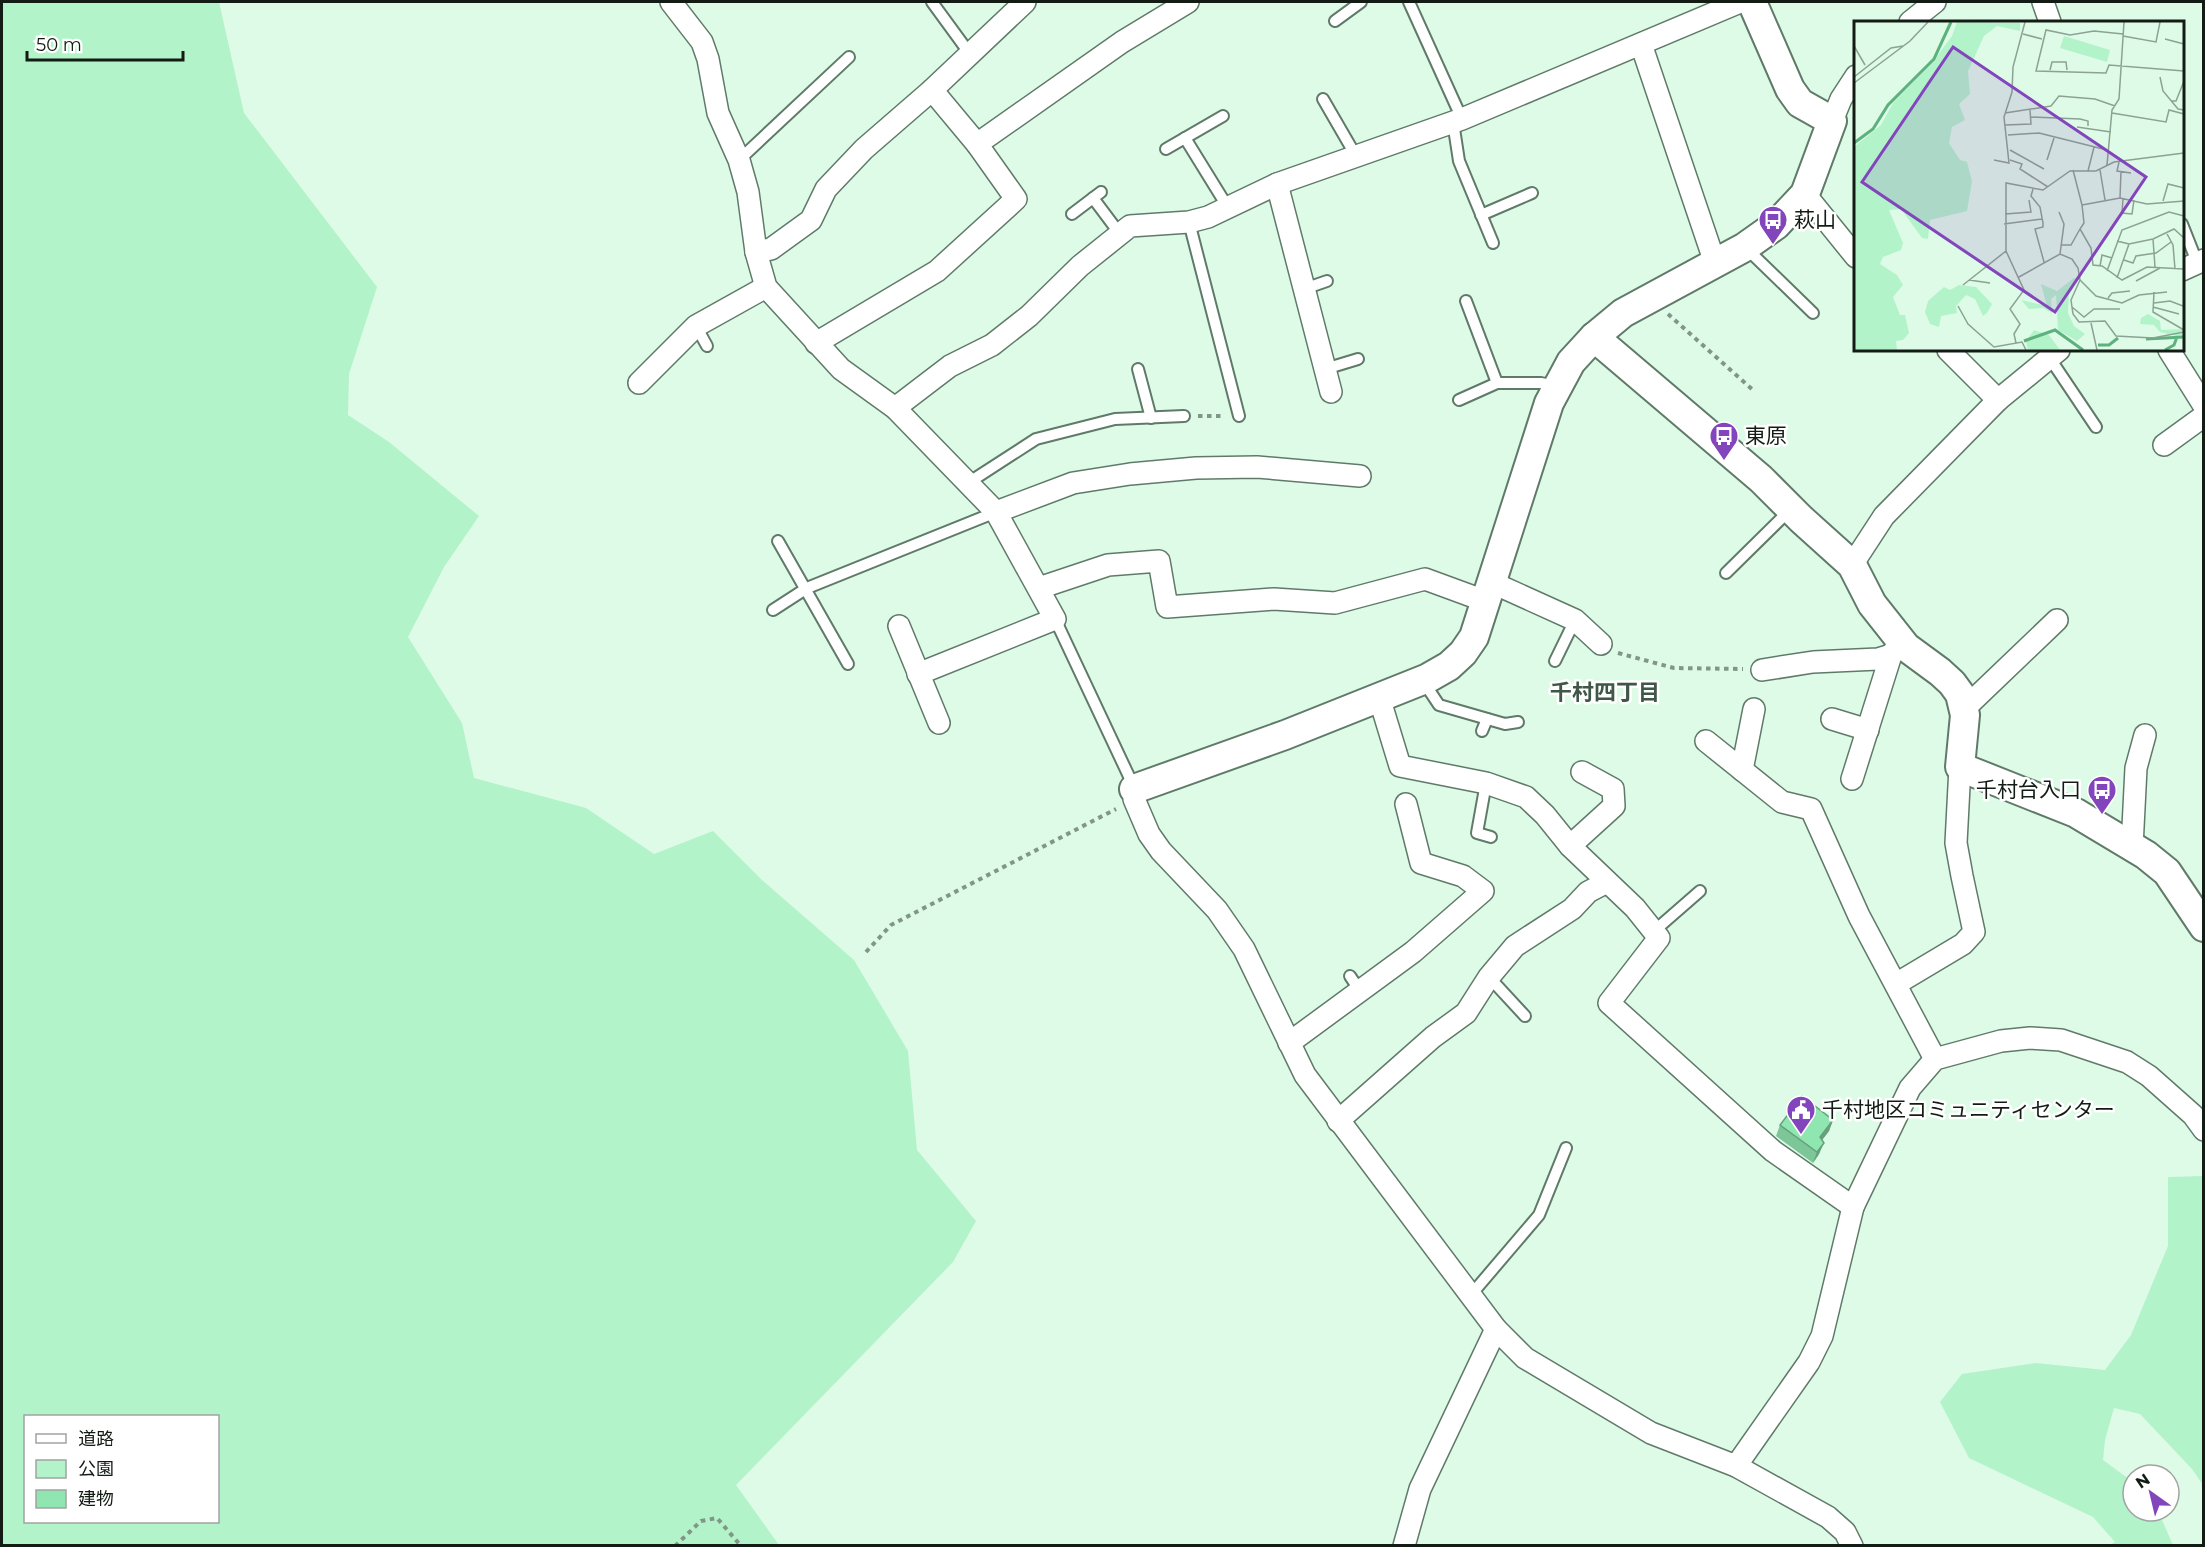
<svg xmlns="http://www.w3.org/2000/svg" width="2205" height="1547" font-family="Montserrat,'Noto Sans JP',sans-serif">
<rect width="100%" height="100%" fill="#defbe7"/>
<g fill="#b3f3c9" fill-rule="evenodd">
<path d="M2 2H219L244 113 377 287 349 374 348 415 389 442 479 516 444 567 408 637 462 723 474 778 586 808 654 854 713 831 762 880 854 960 908 1051 917 1150 976 1221 953 1262 736 1485 779 1545H2ZM26 1416H218V1522H26Z"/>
<polygon points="2203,1176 2203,1485 2192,1469 2140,1414 2114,1408 2105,1440 2103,1460 2133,1482 2133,1511 2158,1511 2173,1545 2110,1545 2115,1542 2093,1517 1969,1458 1940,1402 1962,1374 2036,1363 2105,1370 2131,1335 2168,1246 2168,1177"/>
</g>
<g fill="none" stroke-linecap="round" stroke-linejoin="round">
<g stroke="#607a69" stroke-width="14">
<g id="lane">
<polyline points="932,2 970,54"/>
<polyline points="1409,2 1462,119"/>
<polyline points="1335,21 1361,2"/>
<polyline points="1323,99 1356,156"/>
<polyline points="1453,122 1459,161 1493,243"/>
<polyline points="1185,138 1227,206"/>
<polyline points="1166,149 1223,116"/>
<polyline points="739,160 849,57"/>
<polyline points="1093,198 1120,234"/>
<polyline points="1072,214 1101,192"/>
<polyline points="1481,215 1532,193"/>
<polyline points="1189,222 1239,416"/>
<polyline points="2182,224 2197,262"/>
<polyline points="1747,249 1813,313"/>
<polyline points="1304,289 1327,281"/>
<polyline points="1466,301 1497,383"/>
<polyline points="696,326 707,346"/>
<polyline points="2049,357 2096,427"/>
<polyline points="1138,369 1151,418"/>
<polyline points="1325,369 1358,359"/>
<polyline points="1459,400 1497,383 1541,383 1556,386"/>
<polyline points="968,483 1036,439 1115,419 1184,416"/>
<polyline points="778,541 848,664"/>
<polyline points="1726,573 1790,510"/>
<polyline points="773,610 807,588 996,512"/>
<polyline points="1055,619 1134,787"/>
<polyline points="1555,661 1575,620"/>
<polyline points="1423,681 1439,705 1505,724 1518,722"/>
<polyline points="1482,731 1487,719"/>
<polyline points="1486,783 1477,833 1491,837"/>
<polyline points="1653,932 1700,891"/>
<polyline points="1350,976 1360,991"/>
<polyline points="1489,977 1525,1016"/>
<polyline points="1470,1296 1539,1215 1566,1148"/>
</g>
</g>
<g stroke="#607a69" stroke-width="24">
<g id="street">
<polyline points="671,2 702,42 708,59 718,113 739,160 748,192 756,252 766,287 841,369 895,408 996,512 1055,619 918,674"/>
<polyline points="2043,2 2050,22"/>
<polyline points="1910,22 1935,2"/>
<polyline points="1641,44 1715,263"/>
<polyline points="1832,121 1841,99 1856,76"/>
<polyline points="977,144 1122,42 1188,2"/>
<polyline points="1277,184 1331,392"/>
<polyline points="1805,194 1856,257"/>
<polyline points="756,252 771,249 811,220 826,189 864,149 932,90 1025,2"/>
<polyline points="2182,270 2204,260"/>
<polyline points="816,343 937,271 1016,199 977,144 932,90"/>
<polyline points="1948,350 1998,400"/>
<polyline points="2169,350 2204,406"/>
<polyline points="639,383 696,326 766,287"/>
<polyline points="895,408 950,366 992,345 1029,316 1080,266 1130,226 1189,222 1208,217 1277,184 1462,119 1740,2"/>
<polyline points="2164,445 2204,416"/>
<polyline points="996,512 1073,483 1130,474 1196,468 1257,467 1360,476"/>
<polyline points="1852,565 1884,516 1998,400 2059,350"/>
<polyline points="1491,582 1575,620 1601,644"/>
<polyline points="1039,588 1108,565 1159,561 1167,607 1274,599 1335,603 1425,579 1485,601"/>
<polyline points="899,626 939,723"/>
<polyline points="1762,670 1813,662 1878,659 1891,655"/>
<polyline points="1379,697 1400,766 1486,783 1526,797 1545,815 1570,846 1635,908 1659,938 1609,1003 1773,1151 1853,1207"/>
<polyline points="1964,709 2057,620"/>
<polyline points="1832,719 1868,730"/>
<polyline points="1706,741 1782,802 1811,809 1859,916 1935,1059"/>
<polyline points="1742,770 1754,709"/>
<polyline points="1852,779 1891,655 1902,641"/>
<polyline points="1134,789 1134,799 1149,834 1161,851 1217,910 1244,949 1305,1075 1496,1329 1525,1358 1651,1433 1736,1466 1828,1517 1845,1532 1852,1546"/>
<polyline points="1570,846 1614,806 1613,789 1582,772"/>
<polyline points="2132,847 2136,768 2145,735"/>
<polyline points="1896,984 1963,944 1974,932 1962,876 1956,843 1960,767"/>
<polyline points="1289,1043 1413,952 1483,891 1463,876 1421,863 1406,804"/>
<polyline points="1338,1121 1433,1037 1466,1013 1489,977 1515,946 1572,909 1588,892 1607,882"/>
<polyline points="1736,1466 1809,1362 1822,1336 1853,1207 1910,1088 1935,1059 2001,1041 2030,1038 2061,1040 2127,1062 2149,1076 2193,1115 2204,1130"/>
<polyline points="1404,1546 1420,1489 1496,1329"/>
</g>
</g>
<g stroke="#607a69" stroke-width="32">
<g id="secondary">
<polyline points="1594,337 1761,479 1801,519 1852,565 1872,604 1906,647 1940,672 1952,683 1960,694 1965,715 1960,767 2076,813 2146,855 2167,872 2204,927"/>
<polyline points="1134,789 1285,735 1428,678 1449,666 1463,653 1474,637 1549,403 1571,362 1594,337 1623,313 1745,247 1776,225 1805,194 1832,121 1800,103 1790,89 1752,2"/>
</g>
</g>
<g stroke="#829688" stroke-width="4" stroke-dasharray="4.5 4.5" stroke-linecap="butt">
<polyline points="1668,314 1755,392"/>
<polyline points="1198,416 1223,416"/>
<polyline points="1618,653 1674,668 1743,669"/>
<polyline points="866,952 891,925 1116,809"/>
<polyline points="675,1546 701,1521 717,1518 741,1546"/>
</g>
<use href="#lane" stroke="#fff" stroke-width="10"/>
<use href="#street" stroke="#fff" stroke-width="21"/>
<use href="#secondary" stroke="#fff" stroke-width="28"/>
</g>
<polygon fill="#7cc697" points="1833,1120 1829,1131 1822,1140 1819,1154 1813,1163 1776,1136 1780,1125"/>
<g fill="#65a17b">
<polygon points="1833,1120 1829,1131 1816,1148 1820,1137"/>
<polygon points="1824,1143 1819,1154 1813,1163 1817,1152"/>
</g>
<polygon fill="#90e6b0" stroke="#65a17b" stroke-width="1.5" points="1802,1096 1833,1120 1820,1137 1824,1143 1817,1152 1780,1125"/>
<defs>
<g id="bus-pin" transform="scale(1.5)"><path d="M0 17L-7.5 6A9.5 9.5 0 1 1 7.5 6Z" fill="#8345bb" stroke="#fff"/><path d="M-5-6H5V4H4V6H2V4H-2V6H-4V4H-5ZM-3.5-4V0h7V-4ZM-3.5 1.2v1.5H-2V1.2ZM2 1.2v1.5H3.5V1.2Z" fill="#fff"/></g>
<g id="civic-pin" transform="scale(1.5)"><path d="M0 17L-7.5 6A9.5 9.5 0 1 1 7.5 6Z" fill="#8345bb" stroke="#fff"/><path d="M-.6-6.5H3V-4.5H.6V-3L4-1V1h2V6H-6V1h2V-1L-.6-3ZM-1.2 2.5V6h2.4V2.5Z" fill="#fff"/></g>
</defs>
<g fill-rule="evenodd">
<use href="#bus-pin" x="1773" y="220"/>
<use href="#bus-pin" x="1724" y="436"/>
<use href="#bus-pin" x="2102" y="790"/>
<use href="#civic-pin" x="1801" y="1110"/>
</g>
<g text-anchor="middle" stroke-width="5" stroke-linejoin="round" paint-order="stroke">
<g font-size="21" fill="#121c15" stroke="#fff" text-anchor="start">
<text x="1794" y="227">萩山</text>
<text x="1745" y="443">東原</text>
<text x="2081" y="797" text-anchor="end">千村台入口</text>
<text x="1822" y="1117">千村地区コミュニティセンター</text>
</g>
<g font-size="22" font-weight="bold" fill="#3e5746" stroke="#fff">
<text x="1605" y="700">千村四丁目</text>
</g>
</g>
<g transform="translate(1854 21)">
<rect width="330" height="330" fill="#defbe7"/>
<path d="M103 1 166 2V10L143 5 130 15 114 50 116 73 105 83 111 99 98 106 95 122 106 139 113 141 118 160 113 190 76 199 74 218 68 217 47 188 35 189 49 222 47 229 29 236 26 243 43 254 49 264 39 276 46 294H51L55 312 49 319 42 320 43 329H0V126L27 104 39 82 78 42 98 15ZM210 15 256 29 253 41 206 27ZM220 257 224 259 215 274 214 292 220 305 231 313 223 320 204 309 202 274 197 278 198 292 189 287 175 288 167 279 193 285 187 263 203 270ZM105 264 122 266 138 283 133 292 129 295 121 278 112 274 102 285 103 292 87 295 85 306 76 303 71 291 74 280 90 266 96 269ZM294 293 306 300 307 309 330 308V317L306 311 300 304 286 303 287 297ZM180 309 195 314 206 329H174L172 320Z" fill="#b3f3c9"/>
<path fill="none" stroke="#5cb17d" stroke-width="3" d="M0 122 19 108 34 84 80 38 97 1M292 318 330 316M170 320 201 309 229 329M244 324H255L264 317M311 329 320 324 323 316"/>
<path fill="none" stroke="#8ca293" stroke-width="1.5" d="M169 13 188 18M269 13 240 10 216 14 192 9 182 50 252 52 255 44 330 50M269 15 302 21 306 1M311 18 330 23M0 25 11 44M196 49 198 41H212L213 49M0 56 37 27 49 25M306 56 309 70 324 88 330 89M0 62 56 20 74 1M318 80H322L330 60M151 92 197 85 205 75 241 78 261 85M258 92 312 101 315 89 330 93M176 96 226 98 234 100V105M151 104 177 103 176 89M223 106 257 111M154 114 185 112 253 129M156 129 190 148M140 139 155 142 150 96 158 71 159 46 171 1M156 139 168 143 166 148 194 166M193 139 200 117M265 141 263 150 277 152M253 144 258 89 265 78 270 1M219 149 228 184 230 202 226 208 237 227 239 244 248 245 268 259 293 246 330 248M246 149 251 179M234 150 240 126M179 168 177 175 186 186 189 202V206L181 208 190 241M266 177 267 150M269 178 268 192 278 193 280 179M309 180 314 163 330 167M228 184 266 177 293 183 330 180M205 191 210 203 206 233M151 193 177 191 175 179M150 203 188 198M312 211 319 224 321 248M299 218 301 246M263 220 275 223 299 218 320 208 330 217M207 224H217L226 208M270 239 279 242 282 235 302 232 317 221M246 245 248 234 258 237M253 250 268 209 315 191 330 195M165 256 206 233 218 238 224 247 226 259 217 279 219 293 225 301 251 300 262 315 299 317 330 311M263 257 275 223M115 259 136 262M226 259 242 275 268 282 285 274 313 271M282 260 306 247M109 264 152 230M300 271 299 291 330 309M254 277 258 272 276 270M300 282 316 280 329 285M104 285 114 303 140 326 168 321 172 329M218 286 230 296 240 288H266M299 286 325 293M237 302 243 329M162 322 160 313 166 303 156 288 170 269 152 230V162L189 169 216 150H242L260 141 330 132"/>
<path fill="#8345bb" fill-opacity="0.15" stroke="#8345bb" stroke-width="3" d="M99 26 292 156 201 291 8 161Z"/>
<rect width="330" height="330" fill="none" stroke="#121c15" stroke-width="3"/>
</g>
<rect width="2205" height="1547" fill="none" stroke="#121c15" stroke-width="6"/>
<rect x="24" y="1415" width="195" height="108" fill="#ffffff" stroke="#a0a4a1" stroke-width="1.5"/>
<rect x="36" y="1434" width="30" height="9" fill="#ffffff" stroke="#a0a4a1" stroke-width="1.5"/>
<text x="78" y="1445" font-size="18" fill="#121c15">道路</text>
<rect x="36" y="1460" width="30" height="18" fill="#b3f3c9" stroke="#a0a4a1" stroke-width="1.5"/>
<text x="78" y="1475" font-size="18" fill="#121c15">公園</text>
<rect x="36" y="1490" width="30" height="18" fill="#90e6b0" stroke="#a0a4a1" stroke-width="1.5"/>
<text x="78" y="1505" font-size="18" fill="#121c15">建物</text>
<g transform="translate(2151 1493) rotate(326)"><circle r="28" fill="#ffffff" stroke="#a0a4a1" stroke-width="1.5"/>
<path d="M0-4.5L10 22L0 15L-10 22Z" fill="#8345bb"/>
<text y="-9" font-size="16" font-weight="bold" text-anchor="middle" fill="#121c15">N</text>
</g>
<path d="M27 51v9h156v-9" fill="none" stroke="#121c15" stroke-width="3"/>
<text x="36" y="51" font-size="18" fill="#121c15" stroke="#ffffff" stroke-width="4.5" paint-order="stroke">50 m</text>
</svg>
